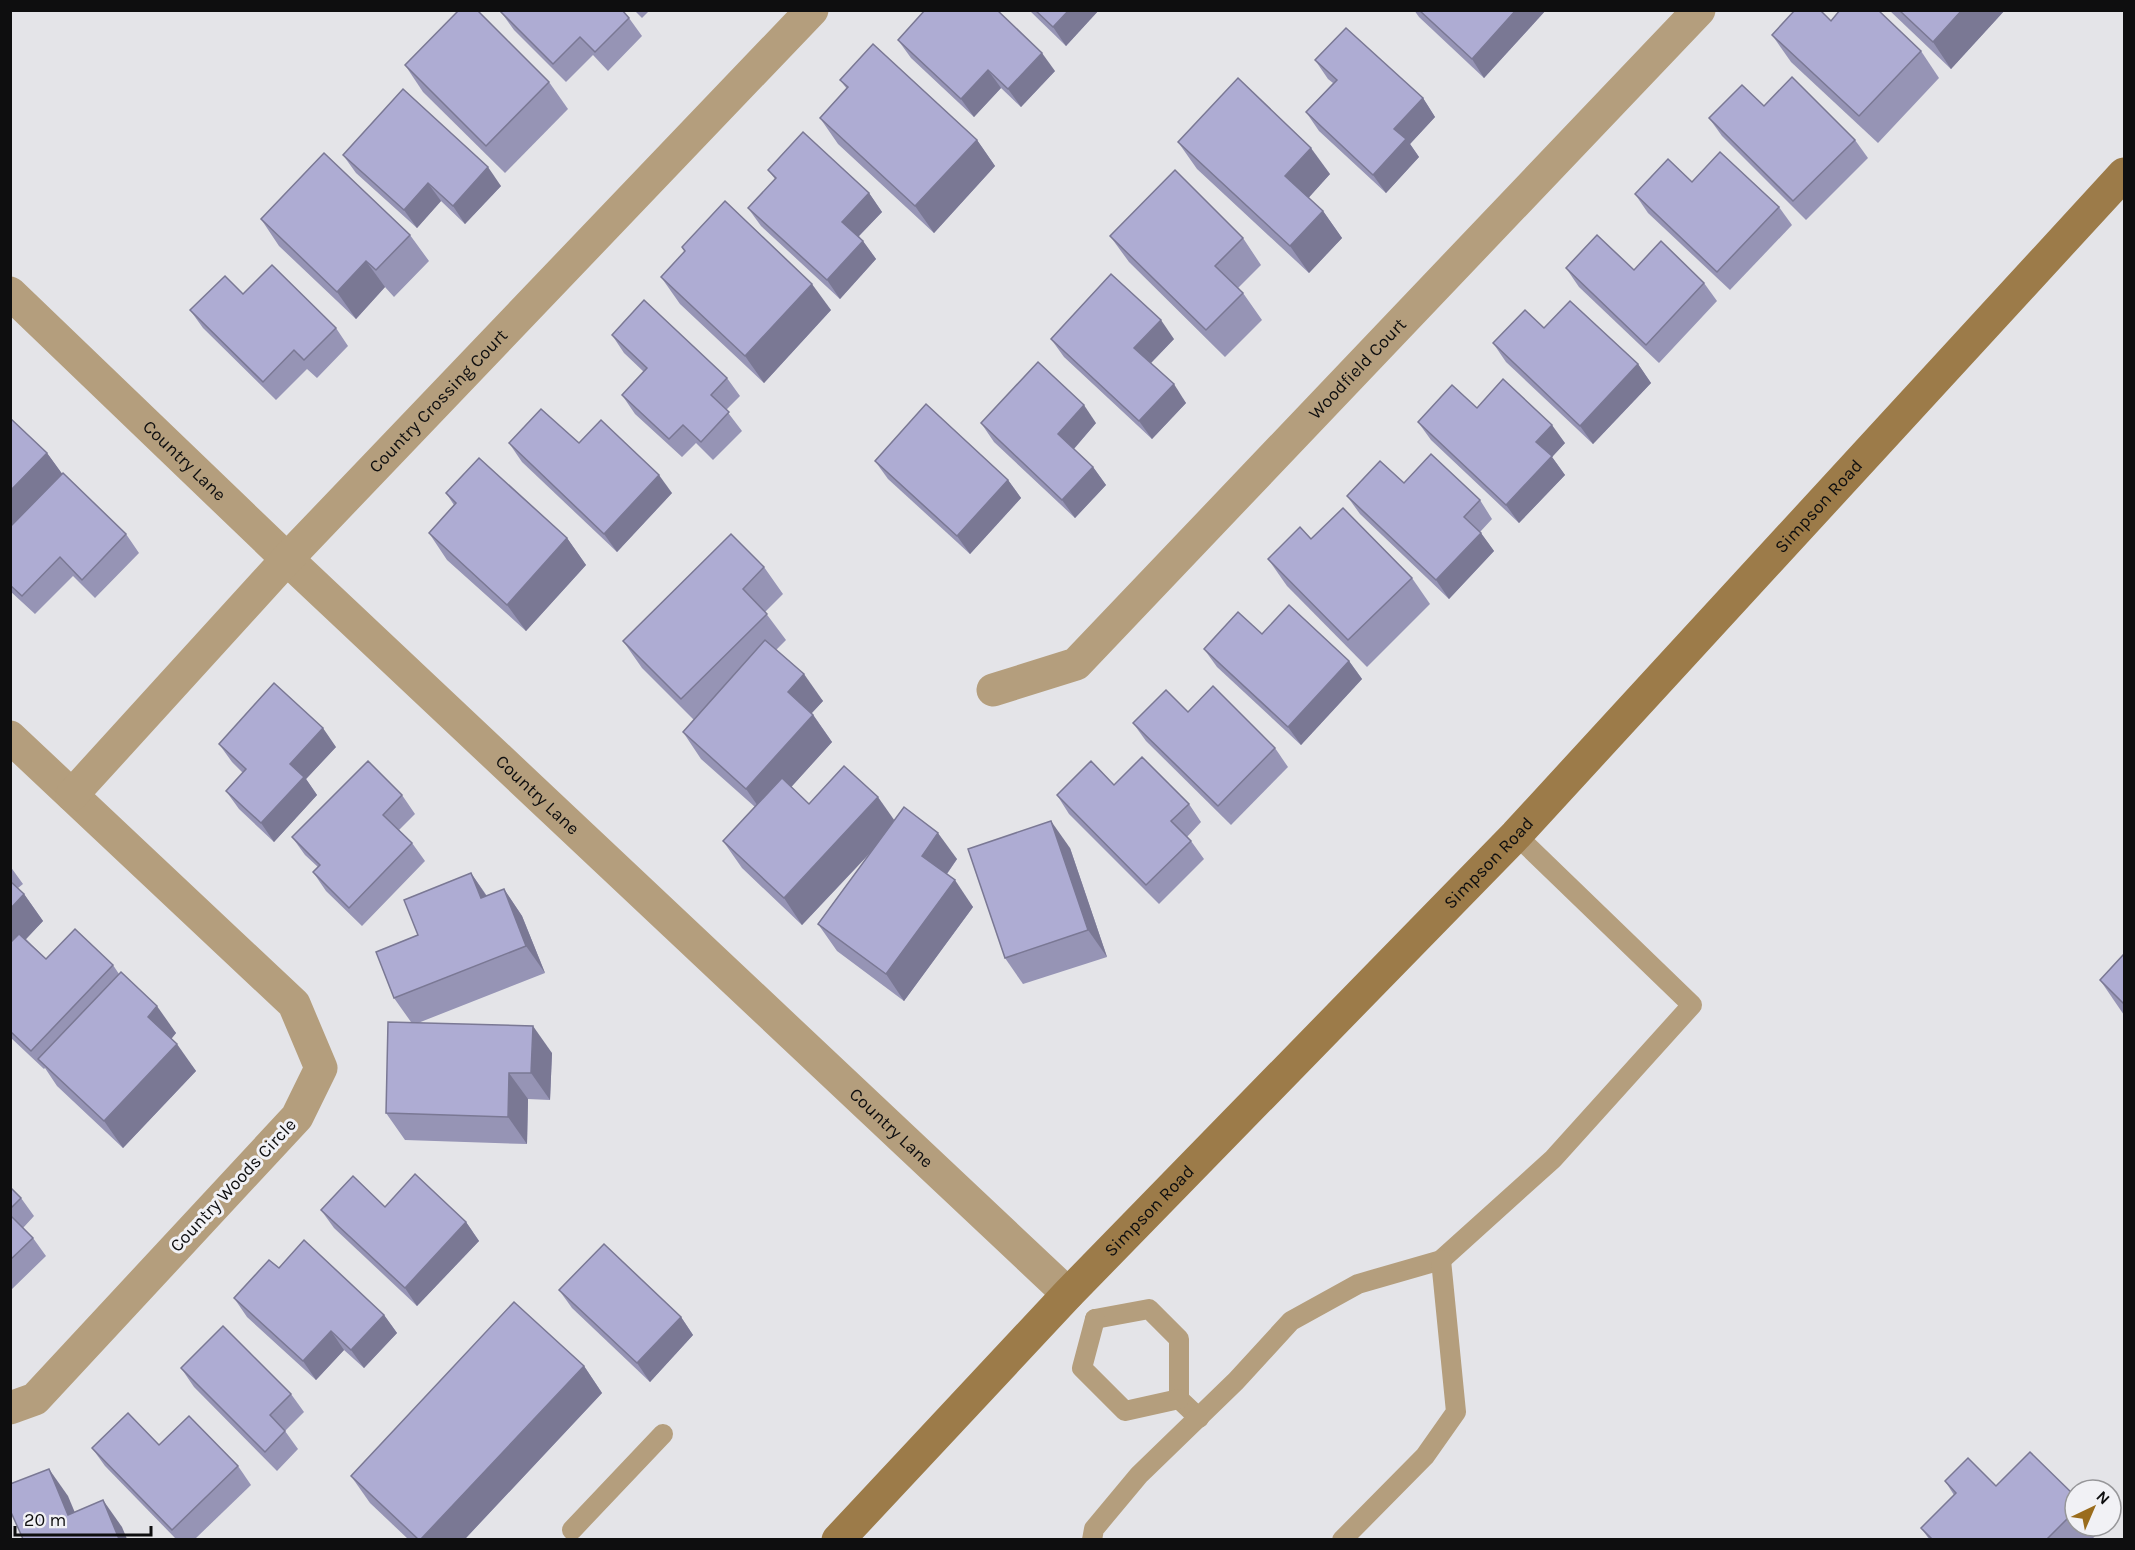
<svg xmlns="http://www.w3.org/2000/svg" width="2135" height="1550" font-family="Karla,sans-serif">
<rect width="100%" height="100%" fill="#e4e4e8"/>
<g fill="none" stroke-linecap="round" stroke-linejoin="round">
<g stroke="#b49e7d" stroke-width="20">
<polyline points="1095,1319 1149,1309 1179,1339 1179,1399 1199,1418"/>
<polyline points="1095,1319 1082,1368 1125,1411 1179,1399"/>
<polyline points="572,1530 663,1434"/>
<polyline points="1092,1540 1094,1529 1139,1475 1236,1381 1291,1321 1358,1284 1441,1260 1553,1159 1692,1005 1516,835"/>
<polyline points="1342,1540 1425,1456 1456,1412 1441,1260"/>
</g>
<g stroke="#b49e7d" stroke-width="33">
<path id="s1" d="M10 293 287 559 1068 1294"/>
<path id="s2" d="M993 690 1076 664 1699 10"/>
<polyline points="10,737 294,1004 321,1068 297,1117 35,1399 10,1408"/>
<path id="s3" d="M72 795 287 559 812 10"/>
</g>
<path stroke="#9c7b49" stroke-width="33" id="s4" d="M838 1540 1068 1294 1516 835 2124 174"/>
</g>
<g fill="#9694b5">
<polygon points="634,10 650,10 642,18"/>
<polygon points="1029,10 1099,10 1066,46"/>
<polygon points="1414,10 1546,10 1484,78 1419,17"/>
<polygon points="1889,10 2005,10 1951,69"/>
<polygon points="501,12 629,18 642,36 608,71 593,55 566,82 514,30"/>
<polygon points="1831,21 1921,51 1939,78 1878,143 1791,62 1772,35"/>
<polygon points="898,40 1055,71 1021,107 1001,88 974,117 911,58"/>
<polygon points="1315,60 1423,98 1435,117 1410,144 1419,157 1386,193 1319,131 1306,112 1333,83 1328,79"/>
<polygon points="405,65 549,82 568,109 505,173 423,92"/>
<polygon points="840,80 977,140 995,166 934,233 838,144 820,118 847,89"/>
<polygon points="1764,106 1855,140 1868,158 1806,220 1722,136 1709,118"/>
<polygon points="1178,142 1330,174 1308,198 1323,211 1342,238 1309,273 1197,169"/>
<polygon points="343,155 501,186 465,224 441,201 417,228 356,173"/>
<polygon points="768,170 869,193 882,212 859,236 876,259 840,299 761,226 748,208 775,179"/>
<polygon points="1692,182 1779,207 1792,225 1730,290 1648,213 1635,194"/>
<polygon points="261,219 410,235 429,261 394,297 385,287 356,319 279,246"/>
<polygon points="1110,236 1243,238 1261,265 1238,288 1243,293 1262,320 1225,357 1129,262"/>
<polygon points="682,247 831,310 764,383 680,304 661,277 685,252"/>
<polygon points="1566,268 1634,270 1704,283 1717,301 1659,363 1579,287"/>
<polygon points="243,294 336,328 348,346 317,378 307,369 276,400 203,328 190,310"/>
<polygon points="1544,328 1638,364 1651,383 1593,444 1506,362 1493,343"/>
<polygon points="612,335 727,378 740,396 726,410 742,431 713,460 696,443 682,457 635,414 622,395 644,372 624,353"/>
<polygon points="1051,339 1174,339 1151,363 1186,403 1152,439 1064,357"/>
<polygon points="1477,408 1565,443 1552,457 1565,475 1519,523 1431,440 1418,422"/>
<polygon points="10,418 47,453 62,474 126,534 139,553 95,598 73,576 35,614 10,591"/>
<polygon points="981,423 1096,423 1074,449 1093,467 1106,485 1075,518 994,442"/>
<polygon points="509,443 579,443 672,493 617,552 522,462"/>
<polygon points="875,461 1008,480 1021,498 970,554 888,479"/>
<polygon points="1404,483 1480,500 1492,519 1480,532 1494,551 1449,599 1360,514 1347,496"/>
<polygon points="446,493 567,538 586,565 526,631 447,560 429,533 454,505"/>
<polygon points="1311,539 1412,578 1430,604 1367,667 1287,586 1268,559"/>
<polygon points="764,567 783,594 765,612 786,640 776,650 823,701 812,713 832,742 791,787 809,804 894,821 957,859 947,874 973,907 904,1001 837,951 818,924 873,850 802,925 742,868 723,841 755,807 701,759 683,732 694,720 642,668 623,641"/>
<polygon points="1262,634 1349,661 1362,679 1301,745 1217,667 1204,649"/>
<polygon points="1188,712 1275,748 1288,767 1231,825 1146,741 1133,723"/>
<polygon points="219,744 336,747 306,779 317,795 274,842 239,809 226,791 243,773 232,762"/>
<polygon points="1114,785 1189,804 1201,822 1187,837 1191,841 1204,859 1159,904 1069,814 1057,795"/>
<polygon points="402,795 415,814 399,830 412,843 425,861 362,926 326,891 313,872 318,867 305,855 292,837"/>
<polygon points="1070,848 1107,957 1023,984 1005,958"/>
<polygon points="10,866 23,884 18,888 24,894 43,921 26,939 46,959 113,965 119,974 176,1033 171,1039 196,1071 123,1148 57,1086 45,1068 44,1069 10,1037"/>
<polygon points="471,873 487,896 504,889 522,916 545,973 418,1023 552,1053 550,1100 528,1099 527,1144 405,1140 386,1113 411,1022 394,998 418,935"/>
<polygon points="2124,954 2124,1015 2100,980"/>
<polygon points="10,1187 21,1198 34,1216 23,1228 33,1238 46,1256 10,1291"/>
<polygon points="385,1207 466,1222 479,1241 417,1306 334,1228 321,1210"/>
<polygon points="279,1268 384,1315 397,1333 364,1368 344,1350 316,1380 247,1317 234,1298"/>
<polygon points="559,1290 681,1317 693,1335 650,1382 572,1308"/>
<polygon points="584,1366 602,1393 465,1539 408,1539 370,1503 351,1476"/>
<polygon points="181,1368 291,1394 304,1412 285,1431 298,1449 277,1471 194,1387"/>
<polygon points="159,1445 238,1466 251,1485 195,1539 176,1539 105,1466 92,1448"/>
<polygon points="1945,1481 1996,1486 2075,1496 2075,1526 2098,1526 2101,1531 2092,1539 1929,1539 1921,1528 1954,1495"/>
</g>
<g fill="#7a7894">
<polygon points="1069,10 1099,10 1066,46 1053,27"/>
<polygon points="1516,10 1546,10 1484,78 1472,59"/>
<polygon points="1962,10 2005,10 1951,69 1933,42"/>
<polygon points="1042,53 1055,71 1021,107 1008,89"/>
<polygon points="988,70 1001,88 974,117 961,99"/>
<polygon points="1423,98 1435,117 1410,144 1419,157 1386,193 1373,175 1394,129"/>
<polygon points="977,140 995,166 934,233 915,206"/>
<polygon points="1311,148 1330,174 1304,203 1285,176"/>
<polygon points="488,167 501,186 465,224 453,206"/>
<polygon points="428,183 441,201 417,228 404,210"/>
<polygon points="869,193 882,212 855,240 842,222"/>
<polygon points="1323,211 1342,238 1309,273 1290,246"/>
<polygon points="863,241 876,259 840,299 827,280"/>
<polygon points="366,261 385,287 356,319 337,292"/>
<polygon points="812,284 831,310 764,383 745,356"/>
<polygon points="1161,320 1174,339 1147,367 1134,348"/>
<polygon points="1638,364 1651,383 1593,444 1580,426"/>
<polygon points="1174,384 1186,403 1152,439 1139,421"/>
<polygon points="1084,405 1096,423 1071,452 1058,434"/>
<polygon points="1552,425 1565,443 1552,457 1565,475 1519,523 1506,505 1536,442"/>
<polygon points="47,453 66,479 10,538 10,491"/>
<polygon points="1093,467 1106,485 1075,518 1062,500"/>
<polygon points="659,475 672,493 617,552 604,534"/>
<polygon points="1008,480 1021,498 970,554 957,536"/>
<polygon points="1481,533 1494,551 1449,599 1436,580"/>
<polygon points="567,538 586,565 526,631 507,605"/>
<polygon points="1349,661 1362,679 1301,745 1288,727"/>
<polygon points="804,674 823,701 807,718 788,692"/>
<polygon points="813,715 832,742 765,816 746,789"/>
<polygon points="323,728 336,747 306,779 317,795 274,842 261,823 290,764"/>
<polygon points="878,797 897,824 802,925 784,898"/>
<polygon points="1051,821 1070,848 1107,957 1088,930"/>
<polygon points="938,833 957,859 941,882 922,856"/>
<polygon points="471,873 489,900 481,898"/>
<polygon points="955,880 973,907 904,1001 886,974"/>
<polygon points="504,889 522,916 545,973 526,946"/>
<polygon points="24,894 43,921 10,956 10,909"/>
<polygon points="157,1006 176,1033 167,1044 148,1017"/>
<polygon points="533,1026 552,1053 550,1100 531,1073"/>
<polygon points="177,1044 196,1071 123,1148 104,1121"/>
<polygon points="509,1073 528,1099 527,1144 508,1117"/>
<polygon points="466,1222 479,1241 417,1306 405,1288"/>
<polygon points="384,1315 397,1333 364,1368 351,1350"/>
<polygon points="681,1317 693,1335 650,1382 637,1363"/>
<polygon points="331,1331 344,1350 316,1380 303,1361"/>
<polygon points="584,1366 602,1393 465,1539 421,1539"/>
<polygon points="49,1469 68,1496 86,1539 68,1515"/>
<polygon points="103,1500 122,1527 127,1539 119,1539"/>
</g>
<g fill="#aeacd3" stroke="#7a7894" stroke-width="1.5">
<polygon points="459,10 477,10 549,82 486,146 405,65"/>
<polygon points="502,10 622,10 629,18 595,52 580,37 553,64 501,12"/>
<polygon points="925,10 997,10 1042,53 1008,89 988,70 961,99 898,40"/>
<polygon points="1035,10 1069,10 1053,27"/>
<polygon points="1419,10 1516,10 1472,59"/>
<polygon points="1795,10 1820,10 1831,21 1840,10 1878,10 1921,51 1859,116 1772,35"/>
<polygon points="1899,10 1962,10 1933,42"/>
<polygon points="1346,28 1423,98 1394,129 1406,139 1373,175 1306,112 1337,80 1315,60"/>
<polygon points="873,44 977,140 915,206 820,118 848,87 840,80"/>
<polygon points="1792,77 1855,140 1793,201 1709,118 1742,85 1764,106"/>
<polygon points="1238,78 1311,148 1285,176 1323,211 1290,246 1178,142"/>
<polygon points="403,89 488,167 453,206 428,183 404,210 343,155"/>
<polygon points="803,132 869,193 842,222 863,241 827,280 748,208 776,178 768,170"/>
<polygon points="1720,152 1779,207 1717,272 1635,194 1668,159 1692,182"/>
<polygon points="324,153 410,235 376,270 366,261 337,292 261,219"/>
<polygon points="1175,170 1243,238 1215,266 1243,293 1206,330 1110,236"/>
<polygon points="725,201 812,284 745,356 661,277 685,251 682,247"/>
<polygon points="1597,235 1634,270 1661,241 1704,283 1646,345 1566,268"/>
<polygon points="272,265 336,328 304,360 294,350 263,382 190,310 225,276 243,294"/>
<polygon points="1111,274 1161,320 1134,348 1174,384 1139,421 1051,339"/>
<polygon points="644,300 727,378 711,395 729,412 701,442 683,425 669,439 622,395 647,368 612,335"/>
<polygon points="1570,301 1638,364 1580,426 1493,343 1525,310 1544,328"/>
<polygon points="1038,362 1084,405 1058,434 1093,467 1062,500 981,423"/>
<polygon points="1503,379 1552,425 1536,442 1552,456 1506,505 1418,422 1452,385 1477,408"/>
<polygon points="926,404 1008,480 957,536 875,461"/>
<polygon points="541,409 579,443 601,420 659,475 604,534 509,443"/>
<polygon points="10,418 47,453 10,491"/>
<polygon points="1431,454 1480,500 1464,517 1481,533 1436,580 1347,496 1380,461 1404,483"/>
<polygon points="479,458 567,538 507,605 429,533 456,503 446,493"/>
<polygon points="63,473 126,534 82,580 60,557 22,596 10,585 10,527"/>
<polygon points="1343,508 1412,578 1348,640 1268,559 1300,527 1311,539"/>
<polygon points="731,534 764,567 743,589 767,614 681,699 623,641"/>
<polygon points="1289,605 1349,661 1288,727 1204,649 1238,612 1262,634"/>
<polygon points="765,640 804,674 788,692 813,715 746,789 683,732"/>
<polygon points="274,683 323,728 290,764 304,777 261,823 226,791 246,769 219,744"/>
<polygon points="1213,686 1275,748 1218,806 1133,723 1166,690 1188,712"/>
<polygon points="1142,757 1189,804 1171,821 1191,841 1146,885 1057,795 1091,761 1114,785"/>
<polygon points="368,761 402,795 383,815 412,843 349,908 313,872 320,865 292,837"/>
<polygon points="844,766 878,797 784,898 723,841 782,778 809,804"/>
<polygon points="904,807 938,833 922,856 955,880 886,974 818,924"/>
<polygon points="1051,821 1088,930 1005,958 968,849"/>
<polygon points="471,873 481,898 504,889 526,946 394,998 376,952 418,935 404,900"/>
<polygon points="10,881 24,894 10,909"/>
<polygon points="75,929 113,965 31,1051 10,1031 10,943 19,934 46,959"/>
<polygon points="2124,954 2124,1004 2100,980"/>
<polygon points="121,972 157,1006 148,1017 177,1044 104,1121 38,1059"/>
<polygon points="388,1022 533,1026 531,1073 509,1073 508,1117 386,1113"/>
<polygon points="415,1174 466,1222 405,1288 321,1210 353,1176 385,1207"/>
<polygon points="10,1187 21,1198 10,1209"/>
<polygon points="10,1215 33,1238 10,1260"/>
<polygon points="304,1240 384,1315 351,1350 331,1331 303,1361 234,1298 269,1260 279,1268"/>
<polygon points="604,1244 681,1317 637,1363 559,1290"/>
<polygon points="514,1302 584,1366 421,1539 418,1539 351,1476"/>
<polygon points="223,1326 291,1394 270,1415 285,1431 265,1452 181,1368"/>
<polygon points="128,1413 159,1445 189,1416 238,1466 172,1530 92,1448"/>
<polygon points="2030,1452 2075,1496 2075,1511 2047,1539 1932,1539 1921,1528 1956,1493 1945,1481 1968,1458 1996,1486"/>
<polygon points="49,1469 68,1515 103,1500 119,1539 23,1539 10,1510 10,1484"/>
</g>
<g text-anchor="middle" stroke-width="6" stroke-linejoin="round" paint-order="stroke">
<g font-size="18" fill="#0e0e0f" stroke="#f1f1f5">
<text dy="6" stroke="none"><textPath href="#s2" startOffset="495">Woodfield Court</textPath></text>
<text dy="6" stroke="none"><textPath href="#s3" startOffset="538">Country Crossing Court</textPath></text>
<text dy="6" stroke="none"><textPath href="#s1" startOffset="242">Country Lane</textPath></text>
<text dy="6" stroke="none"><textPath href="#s4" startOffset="1425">Simpson Road</textPath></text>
<text dy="6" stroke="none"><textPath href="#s1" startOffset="728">Country Lane</textPath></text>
<text dy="6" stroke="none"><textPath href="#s4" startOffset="939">Simpson Road</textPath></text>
<text dy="6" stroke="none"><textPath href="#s1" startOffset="1214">Country Lane</textPath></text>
<text transform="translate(233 1185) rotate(-47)" y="6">Country Woods Circle</text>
<text dy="6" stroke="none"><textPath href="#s4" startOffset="453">Simpson Road</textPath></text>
</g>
</g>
<rect width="2135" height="1550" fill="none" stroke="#0e0e0f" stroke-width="24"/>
<g transform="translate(2093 1508) rotate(44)"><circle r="28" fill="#f1f1f5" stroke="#969699" stroke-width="1.5"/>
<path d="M0-4.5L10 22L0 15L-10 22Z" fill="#9a6c1c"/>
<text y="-9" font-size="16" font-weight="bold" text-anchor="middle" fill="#0e0e0f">N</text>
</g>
<path d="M15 1526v9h136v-9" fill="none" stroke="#0e0e0f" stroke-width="3"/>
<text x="24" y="1526" font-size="18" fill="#0e0e0f" stroke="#f1f1f5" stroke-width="4.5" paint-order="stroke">20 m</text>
</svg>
